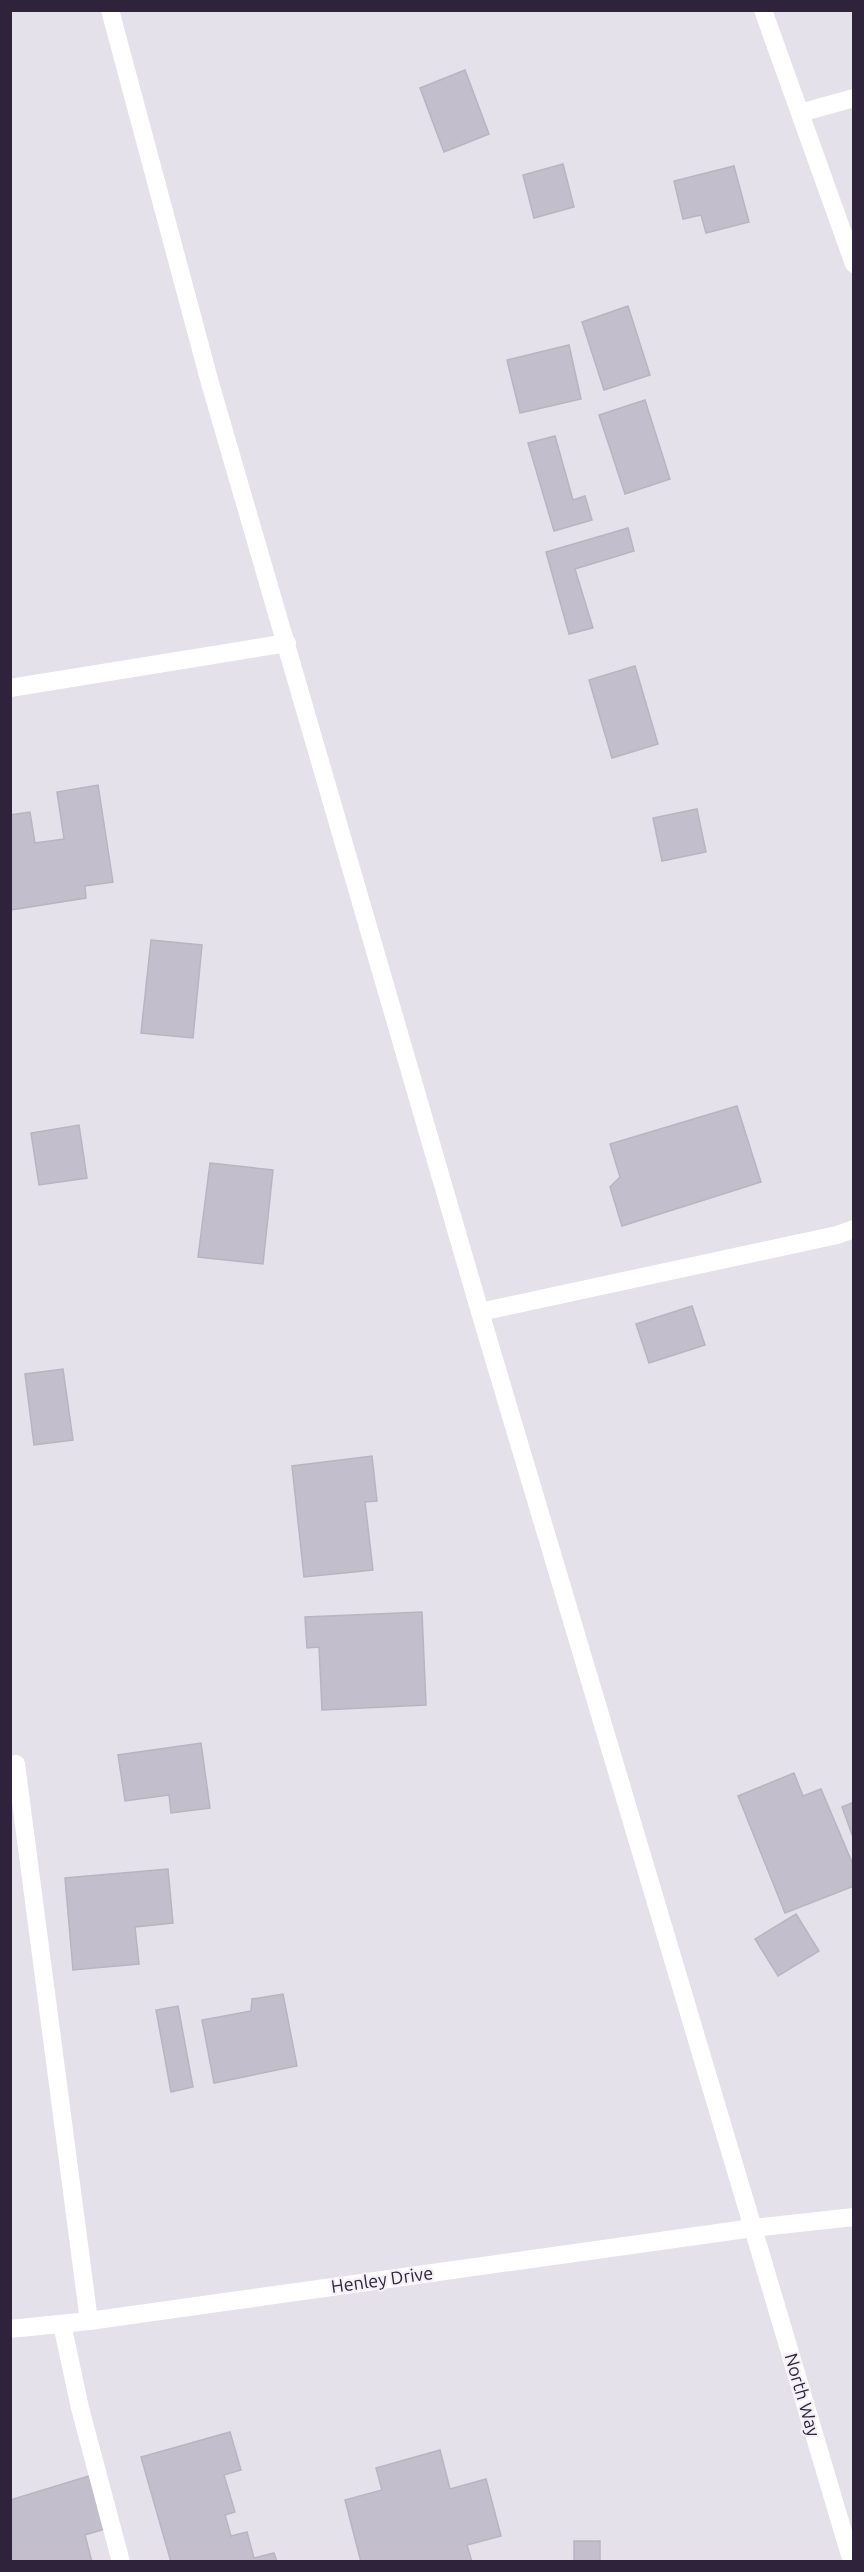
<svg xmlns="http://www.w3.org/2000/svg" width="864" height="2572" font-family="Ubuntu,sans-serif">
<rect width="100%" height="100%" fill="#e4e1ea"/>
<g fill="#c2becb" stroke="#b9b4c3" stroke-width="1.5">
<polygon points="465,70 489,134 444,152 420,88"/>
<polygon points="563,164 574,207 534,218 523,175"/>
<polygon points="734,166 749,222 706,233 701,215 683,219 674,181"/>
<polygon points="628,306 650,375 604,390 582,322"/>
<polygon points="569,345 581,399 520,413 507,360"/>
<polygon points="645,400 670,479 625,494 599,415"/>
<polygon points="555,436 573,500 585,496 592,520 554,531 528,443"/>
<polygon points="628,528 634,551 575,569 593,628 569,634 546,552"/>
<polygon points="635,666 658,744 612,758 589,680"/>
<polygon points="98,785 113,882 85,886 86,898 10,910 10,815 30,812 35,843 64,839 57,792"/>
<polygon points="697,809 706,852 662,861 653,818"/>
<polygon points="151,940 202,945 193,1038 141,1033"/>
<polygon points="737,1106 761,1182 622,1226 610,1187 620,1177 610,1144"/>
<polygon points="79,1125 87,1178 39,1185 31,1133"/>
<polygon points="210,1163 273,1170 263,1264 198,1257"/>
<polygon points="692,1306 705,1345 649,1363 636,1324"/>
<polygon points="63,1369 73,1440 34,1445 25,1374"/>
<polygon points="372,1456 377,1501 365,1502 373,1570 304,1577 292,1466"/>
<polygon points="422,1612 426,1705 322,1710 319,1647 307,1648 305,1617"/>
<polygon points="201,1743 210,1808 171,1813 169,1795 125,1801 118,1755"/>
<polygon points="794,1773 803,1796 821,1789 854,1867 854,1886 785,1913 738,1796"/>
<polygon points="854,1802 854,1840 842,1807"/>
<polygon points="168,1869 173,1923 135,1927 139,1964 73,1970 65,1878"/>
<polygon points="796,1914 819,1951 778,1976 755,1939"/>
<polygon points="283,1994 297,2066 214,2083 202,2020 251,2011 252,1999"/>
<polygon points="178,2006 193,2087 171,2092 156,2010"/>
<polygon points="230,2432 241,2470 224,2475 235,2512 225,2515 231,2536 247,2532 254,2558 274,2553 277,2562 171,2562 141,2457"/>
<polygon points="440,2450 450,2489 486,2479 501,2536 467,2545 472,2562 361,2562 345,2500 382,2490 376,2468"/>
<polygon points="89,2476 105,2529 85,2535 92,2562 10,2562 10,2500"/>
<rect x="574" y="2541" width="26" height="21"/>
</g>
<g fill="none" stroke-linecap="round" stroke-linejoin="round">
<g stroke="#fff" stroke-width="18">
<polyline points="16,1764 89,2321"/>
<polyline points="62,2324 80,2408 121,2562"/>
</g>
<g stroke="#fff" stroke-width="18">
<polyline points="763,10 854,264"/>
<polyline points="800,113 854,98"/>
<polyline points="10,688 287,643"/>
<polyline points="480,1312 837,1235 854,1229"/>
<polyline points="753,2228 852,2562"/>
</g>
<g stroke="#fff" stroke-width="18">
<polyline points="110,10 210,383 480,1312 753,2228"/>
<polyline points="10,2329 89,2321 753,2228 854,2217"/>
</g>
</g>
<g text-anchor="middle" stroke-width="4.5" stroke-linejoin="round" paint-order="stroke">
<g font-size="18" fill="#2e233a" stroke="#f3f1f7">
<text transform="translate(382 2280) rotate(-8)" y="6">Henley Drive</text>
<text transform="translate(802 2395) rotate(74)" y="6">North Way</text>
</g>
</g>
<rect width="864" height="2572" fill="none" stroke="#2e233a" stroke-width="24"/>
</svg>
